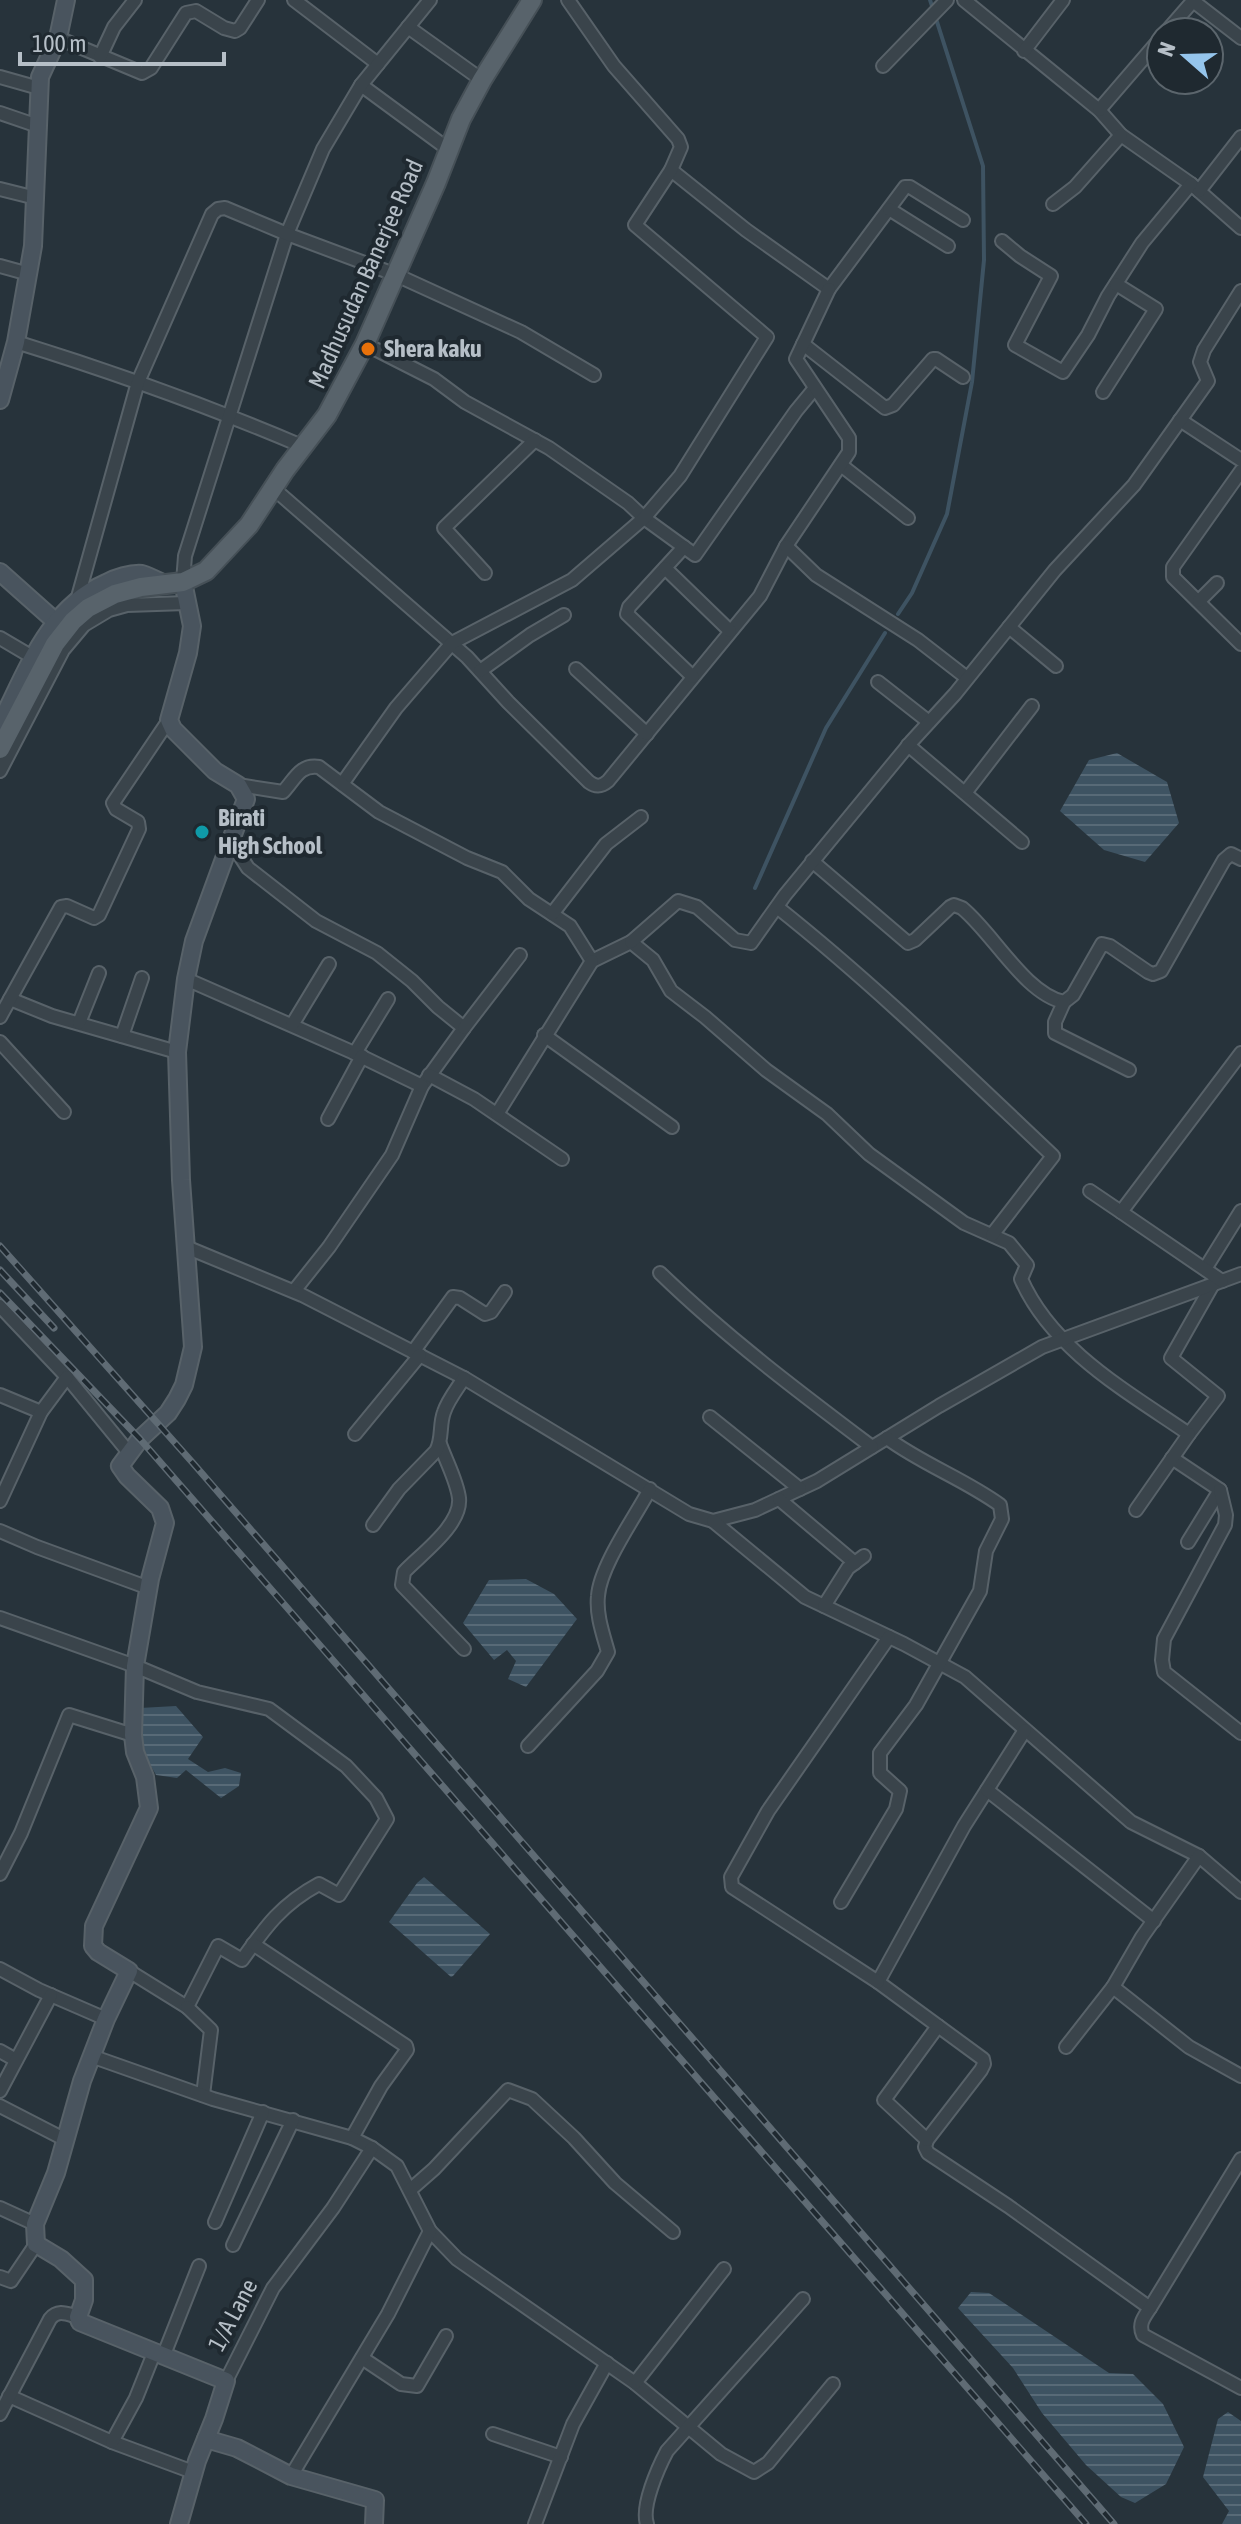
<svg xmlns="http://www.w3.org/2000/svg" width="1241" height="2524" font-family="'Asap Condensed',sans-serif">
<defs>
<pattern id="water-rules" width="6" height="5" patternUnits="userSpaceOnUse" patternTransform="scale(2)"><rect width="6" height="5" fill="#3e5362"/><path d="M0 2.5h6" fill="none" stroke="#586a77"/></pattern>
</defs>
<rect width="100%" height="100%" fill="#27333b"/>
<g fill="url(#water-rules)">
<polygon points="1117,753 1167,782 1179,823 1145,862 1104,850 1060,811 1089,760"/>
<polygon points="526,1579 554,1594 577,1619 526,1687 508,1679 516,1661 507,1650 494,1660 463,1623 489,1580"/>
<polygon points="176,1706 203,1737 188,1759 208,1772 225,1768 241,1773 239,1786 221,1798 186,1770 177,1778 156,1775 142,1750 140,1708"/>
<polygon points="424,1877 490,1934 453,1976 451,1977 389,1922 417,1883"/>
<polygon points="971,2292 989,2293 1109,2373 1133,2374 1163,2404 1184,2447 1166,2484 1135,2503 1121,2497 1086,2465 1042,2413 1013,2368 958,2308"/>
<polygon points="1228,2412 1241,2421 1241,2524 1222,2524 1229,2511 1203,2477 1218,2419"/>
</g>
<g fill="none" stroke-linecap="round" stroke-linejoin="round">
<g stroke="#3e5362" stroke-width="4">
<polyline points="898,614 912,593 947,514 972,382 984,260 983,166 930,0"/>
<polyline points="755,888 826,728 885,633"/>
</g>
<g stroke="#586269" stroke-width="16">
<g id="street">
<polyline points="294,0 378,64"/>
<polyline points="964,0 1099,110 1121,135 1191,184 1241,228"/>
<polyline points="408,27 482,80"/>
<polyline points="1166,32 1193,1 1241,38"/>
<polyline points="58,38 142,73 151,68 186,13 196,11 224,28 235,31 240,28 258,0"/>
<polyline points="1024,51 1063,0"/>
<polyline points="100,57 114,27 135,0"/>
<polyline points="883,66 947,0"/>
<polyline points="0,77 39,88"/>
<polyline points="361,85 448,149"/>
<polyline points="1099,110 1161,38"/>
<polyline points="0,113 38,126"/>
<polyline points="671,170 746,230 829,289 905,187 910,187 963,220"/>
<polyline points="0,189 36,198"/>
<polyline points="1199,191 1241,137"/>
<polyline points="1053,204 1075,187 1121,135"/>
<polyline points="889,209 948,246"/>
<polyline points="1002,241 1020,256 1051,276 1015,345 1063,372 1088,335 1108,296 1142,243 1191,184"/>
<polyline points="0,266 29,274"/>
<path d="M16 342C113 372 208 406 302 446"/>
<polyline points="365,344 434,379 465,402 549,448 628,503 644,518 695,555 796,411 815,388"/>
<polyline points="803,344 885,408 893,405 933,359 936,359 963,377"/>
<polyline points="1103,392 1156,309 1116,284"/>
<polyline points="1180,420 1241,460"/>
<polyline points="841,465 908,518"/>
<polyline points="1241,471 1173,567 1173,577 1241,644"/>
<path d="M273 488 467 657 508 702 589 782C596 787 601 787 608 781L760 596 786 546 849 452V438L796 359 829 289"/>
<polyline points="786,546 816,575 918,640 967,678"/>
<polyline points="684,547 629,607 627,614 693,677"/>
<polyline points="665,568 730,631"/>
<polyline points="485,573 444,528 535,440"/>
<polyline points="183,582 185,556 287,234 323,149 361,85 430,0"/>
<polyline points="78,597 138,382 212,214 218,209 225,208 287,234 394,274 521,332 594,375"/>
<polyline points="1199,601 1217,583"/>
<polyline points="1009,627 1056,666"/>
<polyline points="0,638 34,658"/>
<polyline points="576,669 647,734"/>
<polyline points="480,671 530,635 564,615"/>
<polyline points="878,682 929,722"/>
<polyline points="908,745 1022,842"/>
<polyline points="0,771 63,650 84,625 109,610 127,605 186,603"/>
<polyline points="342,784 396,708 452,643 572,580 644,518 680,476 767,337 635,225 671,170 681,147 678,139 614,66 568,0"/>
<path d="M238 785 283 792C295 779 300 764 319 767L379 812 467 858 502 872 529 899 570 926 592 961 631 942 653 960 671 991 705 1017 766 1070 827 1114 869 1154 964 1223 1009 1243 1027 1265 1021 1279C1052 1350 1128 1392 1189 1434L1218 1396 1171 1358 1213 1284"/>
<polyline points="965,793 1032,706"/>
<polyline points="231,842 248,868 316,921 377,953 412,981 438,1007 464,1028 422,1086 392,1155 329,1247 294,1291"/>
<path d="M812 861 908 943 915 940 950 907 954 905 962 908C993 933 1025 994 1064 1002L1073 995 1102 944 1110 946 1148 972 1153 974 1161 971 1224 860 1231 854 1241 859"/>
<path d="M777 907C874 984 963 1071 1053 1156L992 1235"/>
<polyline points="552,914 606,844 641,817"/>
<polyline points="631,942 678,901 697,907 735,940 751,943 785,895 911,742 955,694 1055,570 1134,485 1208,381 1200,362 1204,350 1241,291"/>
<polyline points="186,979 352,1052 422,1086"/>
<polyline points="10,999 52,1016 177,1052"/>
<polyline points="1064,1002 1055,1022 1055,1033 1129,1070"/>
<polyline points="0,1017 61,907 67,906 94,918 99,915 139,829 138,822 116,809 113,803 169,720"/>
<polyline points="79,1023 99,973"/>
<polyline points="292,1025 329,964"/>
<polyline points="464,1028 520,955"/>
<polyline points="544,1035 672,1127"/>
<polyline points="122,1036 142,978"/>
<polyline points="0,1042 64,1112"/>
<polyline points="355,1053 388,999"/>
<polyline points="429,1075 474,1099 562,1159"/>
<polyline points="497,1114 592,961"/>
<polyline points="328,1119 362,1056"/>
<polyline points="1090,1191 1121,1212"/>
<polyline points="186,1247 302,1295 464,1378 689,1514 713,1521 755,1510 817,1481 939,1406 1042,1347 1241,1274"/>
<polyline points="1205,1269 1241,1211"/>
<path d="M660 1273C726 1337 799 1392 872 1447"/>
<polyline points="1222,1281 1121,1212 1241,1053"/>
<polyline points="0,1306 67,1377 130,1454"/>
<polyline points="413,1352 453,1297 460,1298 485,1314 491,1312 505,1292"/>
<polyline points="0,1395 41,1412"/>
<polyline points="710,1417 800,1489"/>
<polyline points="355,1434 420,1355"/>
<path d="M440 1444C446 1461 457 1481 459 1498 462 1525 421 1554 404 1572L402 1585 464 1649"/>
<polyline points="1172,1458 1220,1490 1188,1542"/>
<polyline points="1220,1490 1226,1515 1225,1525 1164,1639 1162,1660 1164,1672 1241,1733"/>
<polyline points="779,1499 855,1563"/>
<polyline points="0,1501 41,1412 67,1377"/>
<polyline points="1136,1510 1189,1434"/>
<polyline points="713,1521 805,1597 904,1644 965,1677 1131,1822 1199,1856 1241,1892"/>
<path d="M373 1525 399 1489 436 1451C443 1439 439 1425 444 1412 448 1400 457 1389 464 1378"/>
<polyline points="0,1531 37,1547 149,1588"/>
<polyline points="824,1606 848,1568 864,1556"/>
<path d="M0 1618 135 1666 197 1692 269 1709 346 1766 376 1798 387 1819 339 1895 319 1884C282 1904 266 1926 242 1960L218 1946 187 2007 129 1971"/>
<polyline points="1025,1730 964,1826 878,1982 983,2059 984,2064 981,2070 927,2140 925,2147 928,2153 1008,2206 1150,2308"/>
<path d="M528 1746 597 1671 608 1652C603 1634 596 1615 598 1596 600 1566 635 1517 650 1489"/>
<polyline points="987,1790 1154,1921"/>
<polyline points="0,1874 21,1833 69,1715 133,1735"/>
<path d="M841 1902 896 1809 900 1791 880 1773V1753L916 1705 980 1591 986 1551 1002 1519 1000 1505C964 1479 922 1464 887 1438"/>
<polyline points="253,1944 406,2046 407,2050 381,2086 352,2138"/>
<polyline points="0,1969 39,1990 106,2019"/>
<polyline points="878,1982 732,1887 731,1877 768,1811 889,1637"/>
<polyline points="1113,1987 1189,2047 1241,2076"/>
<polyline points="187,2007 211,2030 203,2095"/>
<polyline points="1066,2047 1113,1987 1142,1937 1199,1856"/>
<polyline points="0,2051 16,2060"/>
<polyline points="91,2056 213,2099 352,2138 372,2148 397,2166 430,2231 457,2259 635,2383 721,2454 754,2472 768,2463 833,2384"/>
<polyline points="0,2091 51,1995"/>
<polyline points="0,2106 66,2140"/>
<polyline points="927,2140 884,2100 938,2026"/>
<path d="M1241 2159 1150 2308C1144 2317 1138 2324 1143 2335L1241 2388"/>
<polyline points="410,2190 434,2169 508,2090 532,2099 574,2138 615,2183 673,2232"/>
<polyline points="0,2208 35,2224"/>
<polyline points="215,2222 263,2112"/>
<polyline points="233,2245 293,2120"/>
<polyline points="0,2277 11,2281 36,2244"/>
<polyline points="163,2357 199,2266"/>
<polyline points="362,2358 401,2384 417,2386 446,2336"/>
<polyline points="226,2381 273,2288 333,2208 372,2148"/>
<polyline points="635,2383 724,2269"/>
<polyline points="9,2396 112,2442 193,2472"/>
<path d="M0 2414 50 2319C58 2309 67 2314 78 2317"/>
<polyline points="493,2434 561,2457"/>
<polyline points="112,2442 136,2398 154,2353"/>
<polyline points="291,2476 388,2314 430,2231"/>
<polyline points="535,2524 573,2424 607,2363"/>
<path d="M647 2524C641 2506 658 2468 667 2451L803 2299"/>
</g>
</g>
<g stroke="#586269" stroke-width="20">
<g id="secondary">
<polyline points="0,400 16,342 33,246 40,77 58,38 66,0"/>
<polyline points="0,572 55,621"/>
<path d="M0 724C27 671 48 608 106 583 115 578 131 573 142 574 149 576 158 581 165 584"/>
<polyline points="206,2439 237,2448 291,2476 375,2500 374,2524"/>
<polyline points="179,2524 197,2461 214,2419 226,2381 80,2322 78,2317 84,2300 84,2280 61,2259 36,2244 35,2224 56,2173 82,2081 106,2019 129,1971 98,1952 93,1946 94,1926 149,1808 145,1777 135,1752 133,1735 135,1666 150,1579 165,1523 160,1508 127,1476 120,1466 140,1439 168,1413 177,1399 184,1385 193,1347 181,1180 177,1052 186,979 194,941 246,799 238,785 215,771 173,729 169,720 188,653 192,626 183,582"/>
</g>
</g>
<g stroke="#465057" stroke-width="22">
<polyline id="primary" points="0,749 55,644 73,621 88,608 115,594 141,587 183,582 206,571 249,525 285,470 327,415 365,344 436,183 461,119 482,80 532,0"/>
</g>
<use href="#street" stroke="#3a444b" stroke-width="12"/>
<use href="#secondary" stroke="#49545e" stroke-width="16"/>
<use href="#primary" stroke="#58636b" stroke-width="18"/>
<g stroke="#5f6b74" stroke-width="7">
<g id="rail">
<polyline points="0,1246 192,1462 1114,2524"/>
<polyline points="0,1270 54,1328"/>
<polyline points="0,1293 140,1439 1086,2524"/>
</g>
</g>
<use href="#rail" stroke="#1f2930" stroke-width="4" stroke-dasharray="12" stroke-linecap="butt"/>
</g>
<circle fill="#e8710a" stroke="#1f2930" stroke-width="3" cx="368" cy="349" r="8"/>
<circle fill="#0f9aa8" stroke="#1f2930" stroke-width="3" cx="202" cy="832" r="8"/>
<g text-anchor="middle" stroke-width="8" stroke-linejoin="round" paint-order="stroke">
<g font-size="24" fill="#b6bfc7" stroke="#1f2930">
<text transform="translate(366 274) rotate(-66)" y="8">Madhusudan Banerjee Road</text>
<text transform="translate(233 2315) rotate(-62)" y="8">1/A Lane</text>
</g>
<g font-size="24" font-weight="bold" fill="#b6bfc7" stroke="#1f2930" text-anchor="start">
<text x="384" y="357">Shera kaku</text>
<text x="218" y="826">Birati<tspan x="218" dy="28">High School</tspan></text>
</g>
</g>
<g transform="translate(1185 56) rotate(290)"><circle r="38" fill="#1f2930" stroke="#5b656c" stroke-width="2"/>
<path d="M0-6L14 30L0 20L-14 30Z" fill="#95c5ec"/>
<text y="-12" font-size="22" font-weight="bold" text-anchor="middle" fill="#b6bfc7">N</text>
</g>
<path d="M20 52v12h204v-12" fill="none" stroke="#b6bfc7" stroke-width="4"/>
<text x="32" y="52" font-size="24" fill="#b6bfc7" stroke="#1f2930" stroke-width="6" paint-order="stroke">100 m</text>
</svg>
